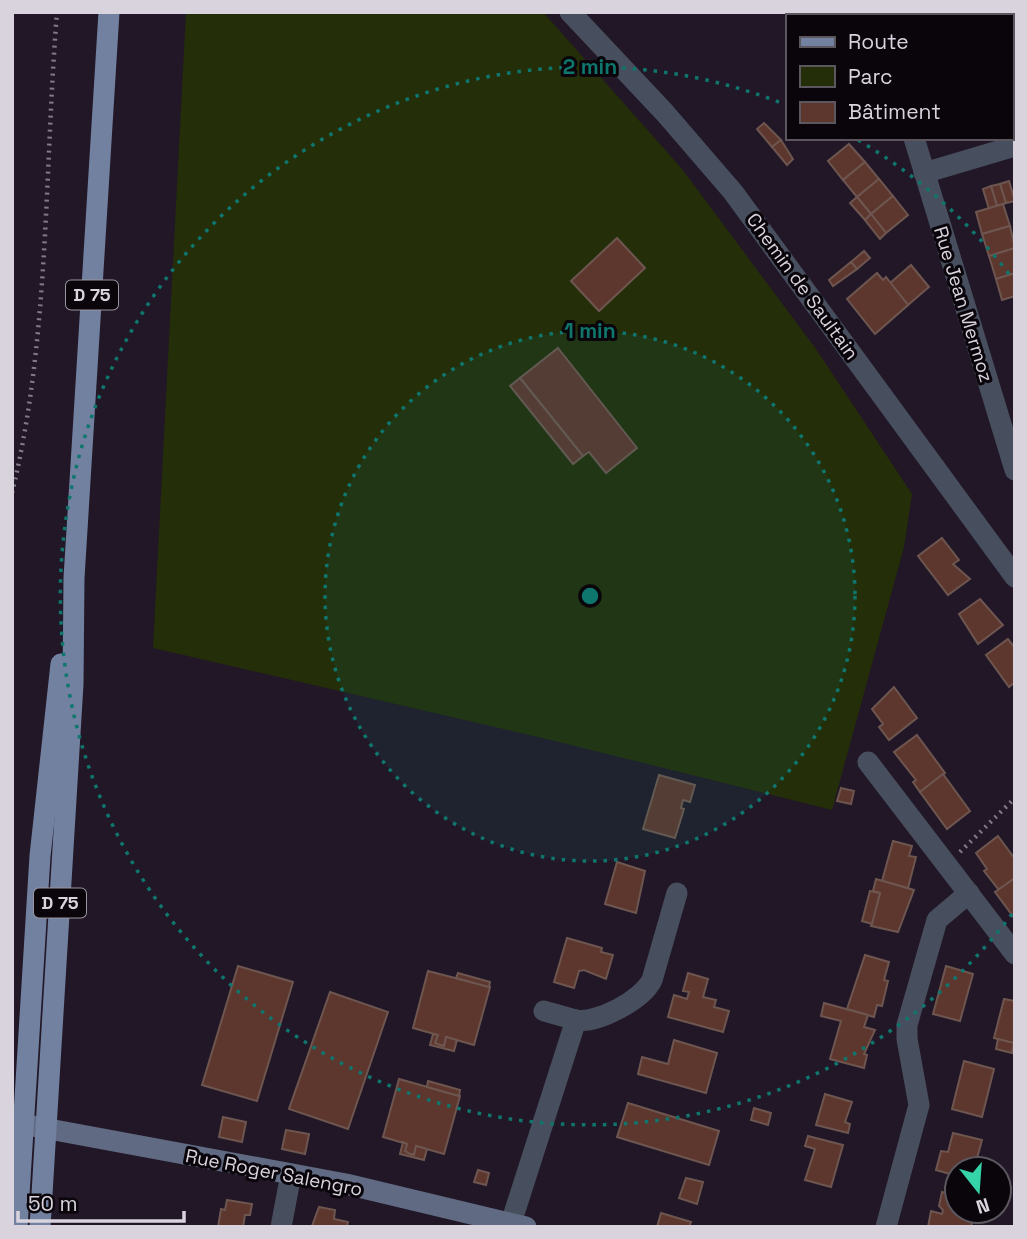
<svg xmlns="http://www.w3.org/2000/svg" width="1027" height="1239" font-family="'Space Grotesk',sans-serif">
<rect width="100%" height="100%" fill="#221727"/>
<polygon fill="#242e09" points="186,12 543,12 682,169 816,349 912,494 904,547 832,810 551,740 153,648"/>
<g fill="#5d362d" stroke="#6e5650" stroke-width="2">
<polygon points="764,123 781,140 772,147 757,129"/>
<polygon points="781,140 793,159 787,165 772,147"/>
<polygon points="849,144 865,162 843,180 828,161"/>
<polygon points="865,162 879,179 857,197 843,180"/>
<polygon points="879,179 893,196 871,214 857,197"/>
<polygon points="1009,181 1015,201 1006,203 1000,184"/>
<polygon points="1000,184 1006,203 997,206 991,186"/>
<polygon points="991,186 997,206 989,209 983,189"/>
<polygon points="893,196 908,215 886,233 871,214"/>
<polygon points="857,197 871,214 865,220 850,203"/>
<polygon points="1003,204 1010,226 982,234 976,212"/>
<polygon points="871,214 886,233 880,239 865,220"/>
<polygon points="1010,226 1015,248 989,256 982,234"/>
<polygon points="617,238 645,268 599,311 571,281"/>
<polygon points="1015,248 1015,273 996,279 989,256"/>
<polygon points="864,251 870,258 857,269 851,262"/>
<polygon points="851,262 857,269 833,286 829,280"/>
<polygon points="911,265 929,287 908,305 890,283"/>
<polygon points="877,273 883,280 886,277 908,305 875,334 847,299"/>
<polygon points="1015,273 1015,296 1002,300 996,279"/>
<polygon points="558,348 637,448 606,473 589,452 583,456 520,378"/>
<polygon points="520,378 583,456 573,464 510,386"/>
<polygon points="942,538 959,560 953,564 970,579 948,595 918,556"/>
<polygon points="980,599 1003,625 978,644 959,614"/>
<polygon points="1008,639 1015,648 1015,682 1009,687 986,655"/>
<polygon points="894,687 917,718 889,740 879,727 883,724 872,709"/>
<polygon points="917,735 945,773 920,792 913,782 916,780 894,752"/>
<polygon points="943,774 970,811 947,829 920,792"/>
<polygon points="659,775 695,785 690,802 683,800 681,808 684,809 675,838 643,829"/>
<polygon points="841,788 854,791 851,804 837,801"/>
<polygon points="998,836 1015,859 1015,878 999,890 984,871 987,869 976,853"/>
<polygon points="893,841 912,846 909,856 916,857 908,888 882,881"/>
<polygon points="617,862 645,871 636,913 605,904"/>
<polygon points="1015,878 1015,919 995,892"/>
<polygon points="876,879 914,890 898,932 871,926 880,893 873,891"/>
<polygon points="870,891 880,893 872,924 862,921"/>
<polygon points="567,938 602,948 601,952 613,955 606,979 584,970 579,971 574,988 554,982"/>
<polygon points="865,955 889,962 884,980 888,981 882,1006 877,1005 874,1017 847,1009"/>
<polygon points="238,966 293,982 257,1101 202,1085"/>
<polygon points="946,966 973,974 960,1021 933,1014"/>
<polygon points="428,971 490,987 474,1045 446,1037 444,1046 440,1045 435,1043 438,1035 413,1028"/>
<polygon points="458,973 490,982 489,987 456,978"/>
<polygon points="688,973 708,979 703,997 716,1000 714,1007 729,1011 723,1032 668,1017 674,995 687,999 689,992 683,991"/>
<polygon points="330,992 388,1012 348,1129 289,1109"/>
<polygon points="1004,999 1015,1001 1015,1044 994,1038"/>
<polygon points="824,1003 868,1015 864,1027 875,1030 864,1054 867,1055 864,1068 830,1059 841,1021 821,1016"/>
<polygon points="433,1034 438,1035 435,1043 440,1045 444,1046 446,1037 457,1040 454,1051 430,1045"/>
<polygon points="998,1039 1014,1043 1012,1053 996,1049"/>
<polygon points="674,1040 717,1053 706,1093 638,1074 642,1057 668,1064"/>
<polygon points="964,1061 994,1069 982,1117 952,1109"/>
<polygon points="399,1079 460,1096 444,1154 416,1146 414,1155 410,1154 405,1151 407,1144 383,1137"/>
<polygon points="428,1081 460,1090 459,1096 427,1087"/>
<polygon points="825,1094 852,1102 845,1122 850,1124 848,1133 816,1125"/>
<polygon points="628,1103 719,1131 709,1165 617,1137"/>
<polygon points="754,1108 771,1113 768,1125 751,1120"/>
<polygon points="223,1117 246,1122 242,1142 219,1137"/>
<polygon points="286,1130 309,1134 305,1154 282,1149"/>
<polygon points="953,1133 982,1140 974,1169 957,1169 957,1176 936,1170 941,1151 948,1152"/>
<polygon points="808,1136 843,1145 831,1187 805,1180 815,1149 805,1146"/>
<polygon points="403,1142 407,1144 405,1151 410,1154 414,1155 416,1146 427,1149 424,1160 400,1154"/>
<polygon points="478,1170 489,1173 486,1185 474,1182"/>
<polygon points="686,1178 703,1182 697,1204 679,1198"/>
<polygon points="957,1190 957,1211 975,1211 971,1227 928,1227 931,1211 942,1214 943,1210 939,1206 942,1192 955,1195"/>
<polygon points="227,1200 252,1204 250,1215 245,1215 243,1227 218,1227 221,1209 225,1210"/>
<polygon points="319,1207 335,1210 334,1219 348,1222 347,1227 312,1226"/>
<polygon points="661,1213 691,1222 689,1227 657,1227"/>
</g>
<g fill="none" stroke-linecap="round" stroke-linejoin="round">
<g stroke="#827a87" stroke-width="4.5" stroke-dasharray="2 5" stroke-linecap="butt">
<polyline points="1009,12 1010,16"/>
<polyline points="1011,21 1015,32"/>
<path d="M12 493C50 336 44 173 57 12"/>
<polyline points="960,852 1015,798"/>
</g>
<g stroke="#474f5e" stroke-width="21">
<polyline points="570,12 665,113 733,192 1015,577"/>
<polyline points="875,12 877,16"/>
<polyline points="914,138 1015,470"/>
<polyline points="924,173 1015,146"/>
<polyline points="868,762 1015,954"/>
<path d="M576 1020C597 1024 642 1000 652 980L677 893"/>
<polyline points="511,1223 576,1020 544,1011"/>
<polyline points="281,1227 291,1174"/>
<polyline points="886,1227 919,1105 907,1039 907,1025 937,920 969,893"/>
</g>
<polyline stroke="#606b83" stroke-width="21" points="22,1124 346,1184 526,1227"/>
<g stroke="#7281a0" stroke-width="21">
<polyline points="17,1227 40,856 61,664"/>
<polyline points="40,1227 73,684 74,578 109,12"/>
</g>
</g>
<circle cx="590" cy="596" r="265" fill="#0f766e" fill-opacity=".12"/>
<g fill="none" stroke="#0f766e" stroke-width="3.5" stroke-dasharray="3.5 7">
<circle cx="590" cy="596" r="265"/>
<path d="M1012 914A529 529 0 1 1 784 104M858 140A529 529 0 0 1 1012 278"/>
</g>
<g text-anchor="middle" stroke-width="6" stroke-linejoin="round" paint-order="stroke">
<g fill="#09050b" stroke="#9b959f" stroke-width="2">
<rect x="66" y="280.5" width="52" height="29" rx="5"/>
<rect x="34" y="888.5" width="52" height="29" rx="5"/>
</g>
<g font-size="18" font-weight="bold" fill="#d9d3de">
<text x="92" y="301">D 75</text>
<text x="60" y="909">D 75</text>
</g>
<g font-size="19" fill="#d9d3de" stroke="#09050b">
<text transform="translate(803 286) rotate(54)" y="7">Chemin de Saultain</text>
<text transform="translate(964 304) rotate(73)" y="7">Rue Jean Mermoz</text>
<text transform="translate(274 1172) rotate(11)" y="7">Rue Roger Salengro</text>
</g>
</g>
<circle cx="590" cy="596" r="10" fill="#0f766e" stroke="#09050b" stroke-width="3.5"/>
<g font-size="21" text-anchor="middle" font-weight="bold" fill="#0f766e" stroke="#09050b" stroke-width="6" stroke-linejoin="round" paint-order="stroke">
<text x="590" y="74">2 min</text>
<text x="590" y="338">1 min</text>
</g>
<rect width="1027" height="1239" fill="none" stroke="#d9d3de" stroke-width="28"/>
<rect x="786" y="14" width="228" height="126" fill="#09050b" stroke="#5c575f" stroke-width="2"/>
<rect x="800" y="37" width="35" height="10" fill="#7281a0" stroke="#5c575f" stroke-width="2"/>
<text x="848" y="49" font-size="21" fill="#d9d3de">Route</text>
<rect x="800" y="66" width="35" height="21" fill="#242e09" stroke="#5c575f" stroke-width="2"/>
<text x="848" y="84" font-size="21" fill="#d9d3de">Parc</text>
<rect x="800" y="102" width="35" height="21" fill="#5d362d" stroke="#5c575f" stroke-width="2"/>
<text x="848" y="119" font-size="21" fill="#d9d3de">Bâtiment</text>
<g transform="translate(978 1190) rotate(163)"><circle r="33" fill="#09050b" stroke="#5c575f" stroke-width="2"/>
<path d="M0-5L12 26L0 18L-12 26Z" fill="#34d4a8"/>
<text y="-10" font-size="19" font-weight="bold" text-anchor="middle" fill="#d9d3de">N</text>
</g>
<path d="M18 1211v10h166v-10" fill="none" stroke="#d9d3de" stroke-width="3.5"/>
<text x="28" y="1211" font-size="21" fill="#d9d3de" stroke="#09050b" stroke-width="5" paint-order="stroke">50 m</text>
</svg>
